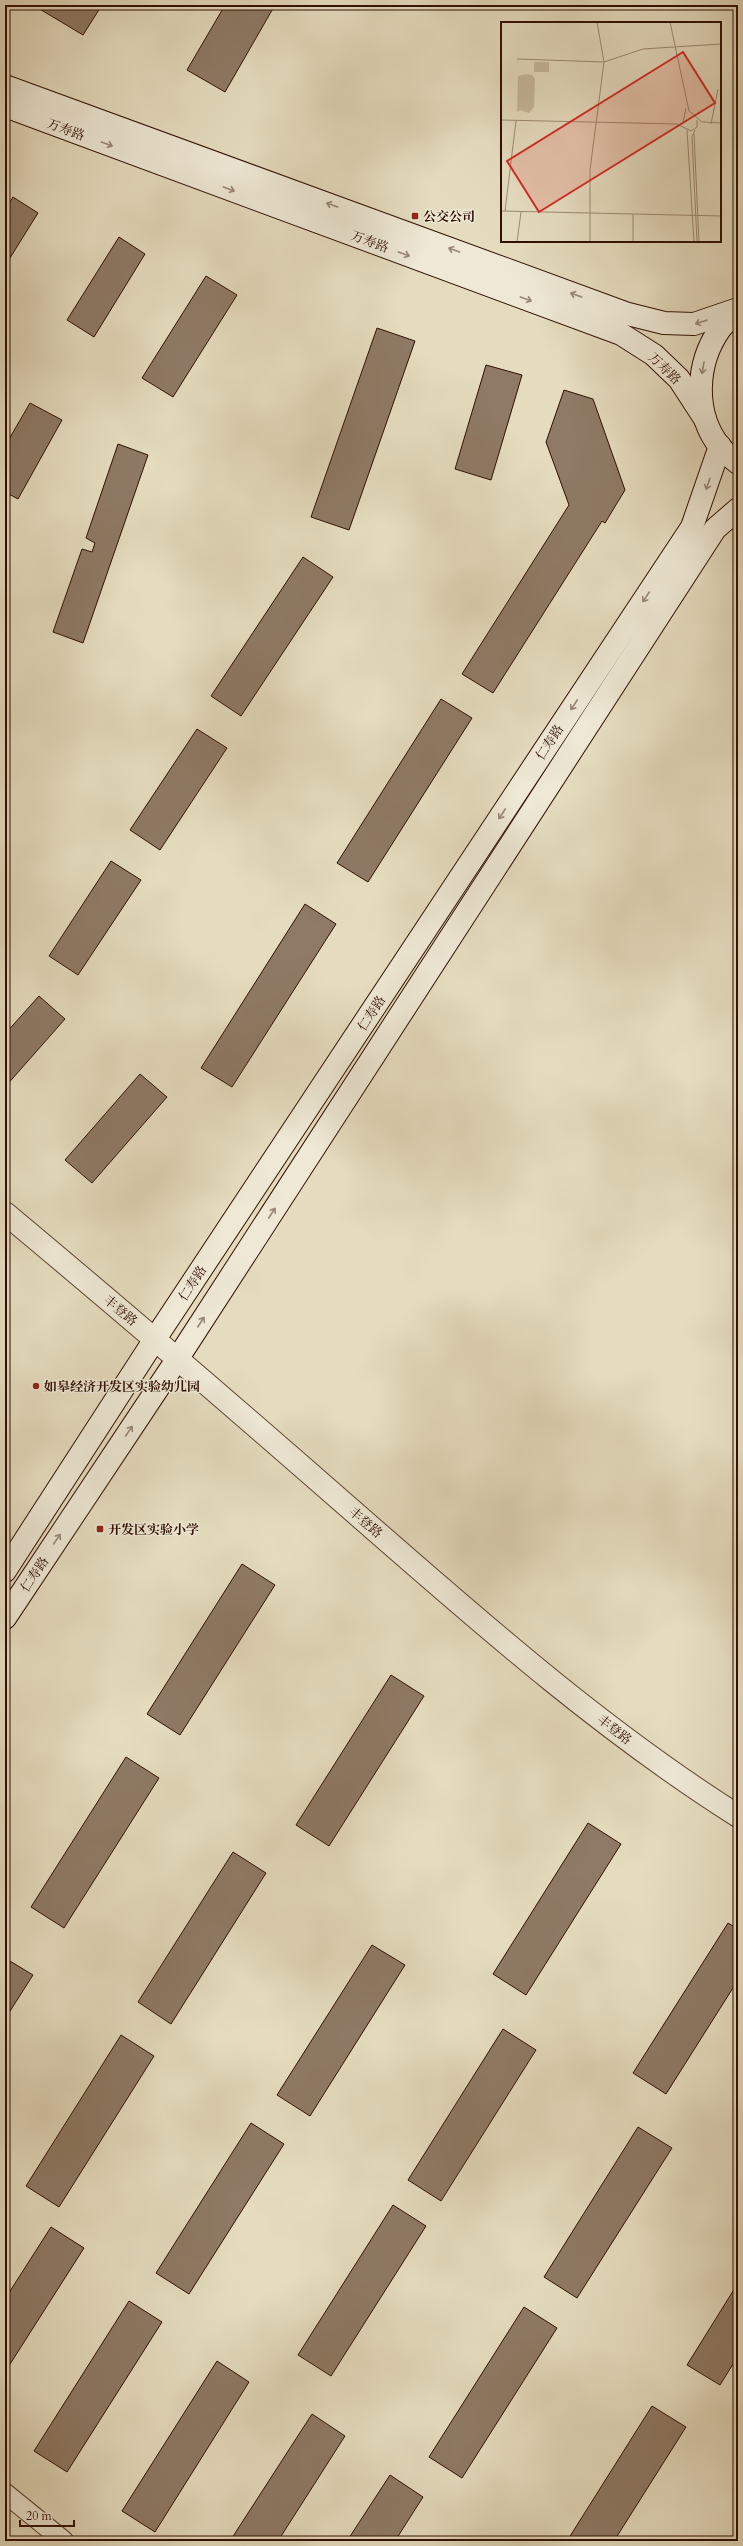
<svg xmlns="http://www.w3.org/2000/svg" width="743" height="2546" font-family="Cardo,'Noto Serif SC',serif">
<rect width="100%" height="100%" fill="#e5dcbf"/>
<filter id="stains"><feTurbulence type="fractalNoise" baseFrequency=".005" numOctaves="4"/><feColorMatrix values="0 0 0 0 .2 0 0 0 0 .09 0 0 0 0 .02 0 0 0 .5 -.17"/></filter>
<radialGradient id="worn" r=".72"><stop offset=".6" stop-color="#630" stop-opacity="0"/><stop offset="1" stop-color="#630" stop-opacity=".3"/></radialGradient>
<g fill="#8e7a65" stroke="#300f03">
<polygon points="33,5 102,5 83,35"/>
<polygon points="225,5 275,5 225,92 187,70"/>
<polygon points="13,197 38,213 5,266 5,211"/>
<polygon points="119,237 145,254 94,337 67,320"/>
<polygon points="206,276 237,295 173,397 142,378"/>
<polygon points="377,328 415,341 349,530 311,517"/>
<polygon points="486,365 522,375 491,480 455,469"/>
<polygon points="564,390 593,399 625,490 605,523 602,521 493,693 462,674 569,505 546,442"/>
<polygon points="30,403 62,420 18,499 5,492 5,446"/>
<polygon points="118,444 148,455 83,643 53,632 82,549 92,552 95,543 86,538"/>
<polygon points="303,557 333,577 241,716 211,696"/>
<polygon points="441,699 472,718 368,882 337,863"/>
<polygon points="197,729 227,748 160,850 130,830"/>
<polygon points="111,861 141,880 78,975 49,956"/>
<polygon points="305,904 336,924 232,1087 201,1068"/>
<polygon points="39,996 65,1019 5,1087 5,1034"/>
<polygon points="140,1074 167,1097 92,1183 65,1160"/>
<polygon points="242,1564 275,1585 180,1735 147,1714"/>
<polygon points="391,1675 424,1696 329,1846 296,1825"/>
<polygon points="126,1757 159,1778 64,1928 31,1907"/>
<polygon points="588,1823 621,1844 526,1995 493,1974"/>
<polygon points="233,1852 266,1873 171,2024 138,2002"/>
<polygon points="728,1923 738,1929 738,1980 666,2094 633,2073"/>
<polygon points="372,1945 405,1965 310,2116 277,2095"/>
<polygon points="5,1958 33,1975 5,2019"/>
<polygon points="503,2029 536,2050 441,2201 408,2180"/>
<polygon points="121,2035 154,2056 59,2207 26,2186"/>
<polygon points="251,2123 284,2144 189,2294 156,2273"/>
<polygon points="638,2127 672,2148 577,2298 544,2277"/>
<polygon points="393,2205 426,2226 331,2376 298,2355"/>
<polygon points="51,2227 84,2248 5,2372 5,2299"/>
<polygon points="738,2283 738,2356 720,2385 687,2365"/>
<polygon points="129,2301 162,2322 67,2472 34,2451"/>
<polygon points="524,2307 557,2328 462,2478 429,2457"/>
<polygon points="217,2361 249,2382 155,2532 122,2511"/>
<polygon points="652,2406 686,2427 614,2541 567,2541"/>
<polygon points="312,2414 345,2436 278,2541 230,2541"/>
<polygon points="390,2475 423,2497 395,2541 347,2541"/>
</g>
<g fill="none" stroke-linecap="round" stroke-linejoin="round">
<g stroke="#5d4232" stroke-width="21">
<polyline id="minor" points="5,2493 64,2541"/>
</g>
<g stroke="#5d4232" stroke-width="24">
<path id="tertiary" d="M5 1213C120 1309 233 1406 346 1505 471 1614 597 1727 738 1816"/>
</g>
<g stroke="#300f03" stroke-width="24">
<g id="secondary">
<polyline points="5,86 628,314 664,323 694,324 738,309"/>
<polyline points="5,106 621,334 654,355 679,379 705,419"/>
<path d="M738 313C732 318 724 323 720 329 696 363 693 413 720 447 725 453 732 458 738 463"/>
<polyline points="5,1571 155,1339 692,527 720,446"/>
<polyline points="5,1618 178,1358 715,529 738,509"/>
</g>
</g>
<use href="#minor" stroke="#eee8d5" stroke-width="19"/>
<use href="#tertiary" stroke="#eee8d5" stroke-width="22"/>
<use href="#secondary" stroke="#eee8d5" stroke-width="22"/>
</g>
<defs><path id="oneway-shaft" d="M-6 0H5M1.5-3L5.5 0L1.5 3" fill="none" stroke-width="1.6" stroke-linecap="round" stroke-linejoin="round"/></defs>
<g stroke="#988676">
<use href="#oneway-shaft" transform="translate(107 144) rotate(20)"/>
<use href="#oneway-shaft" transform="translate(229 189) rotate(20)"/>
<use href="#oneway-shaft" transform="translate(332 205) rotate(-160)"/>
<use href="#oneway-shaft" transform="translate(454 250) rotate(-160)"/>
<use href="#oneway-shaft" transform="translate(404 254) rotate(20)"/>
<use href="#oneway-shaft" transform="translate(576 295) rotate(-160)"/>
<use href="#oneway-shaft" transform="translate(526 299) rotate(20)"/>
<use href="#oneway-shaft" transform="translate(701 322) rotate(162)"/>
<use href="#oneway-shaft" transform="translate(703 368) rotate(100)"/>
<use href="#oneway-shaft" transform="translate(708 484) rotate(109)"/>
<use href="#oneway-shaft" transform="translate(646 597) rotate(123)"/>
<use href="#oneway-shaft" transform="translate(574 705) rotate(123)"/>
<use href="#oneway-shaft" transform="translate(502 814) rotate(123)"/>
<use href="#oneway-shaft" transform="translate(272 1213) rotate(-57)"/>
<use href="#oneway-shaft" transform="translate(201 1322) rotate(-57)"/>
<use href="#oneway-shaft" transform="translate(129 1431) rotate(-56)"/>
<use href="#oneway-shaft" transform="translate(57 1539) rotate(-56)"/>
</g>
<g fill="#8f2418" stroke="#eee8d5" stroke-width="1.5">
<rect x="411" y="212" width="8" height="8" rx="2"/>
<circle cx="36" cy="1386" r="4"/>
<rect x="96" y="1525" width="8" height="8" rx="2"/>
</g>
<g text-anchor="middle" stroke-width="3" stroke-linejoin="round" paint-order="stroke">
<g font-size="13" fill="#300f03" stroke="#eee8d5">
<text transform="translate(66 129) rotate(20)" y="5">万寿路</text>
<text transform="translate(370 241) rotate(20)" y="5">万寿路</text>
<text transform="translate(665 368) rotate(44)" y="5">万寿路</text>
<text transform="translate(549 742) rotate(-57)" y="5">仁寿路</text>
<text transform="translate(371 1013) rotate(-57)" y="5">仁寿路</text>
<text transform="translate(192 1283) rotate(-57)" y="5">仁寿路</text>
<text transform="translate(121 1310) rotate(40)" y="5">丰登路</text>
<text transform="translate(366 1522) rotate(41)" y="5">丰登路</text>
<text transform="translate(34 1574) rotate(-56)" y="5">仁寿路</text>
<text transform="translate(615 1729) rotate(38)" y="5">丰登路</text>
</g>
<g font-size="13" font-weight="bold" fill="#300f03" stroke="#eee8d5" text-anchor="start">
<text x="423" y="221">公交公司</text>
<text x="44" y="1391">如皋经济开发区实验幼儿园</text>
<text x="108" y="1534">开发区实验小学</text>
</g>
</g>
<g transform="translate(501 22)">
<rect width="220" height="220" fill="#e5dcbf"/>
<path d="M33 40H48V50H33ZM25 52 31 53 34 57 33 85 28 91 19 88 16 90 17 54Z" fill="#c6b99f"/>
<path fill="none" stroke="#9d8a74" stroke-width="1" d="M169 0 188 89 201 100 220 101M16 37 103 40 142 27 220 22M0 98 176 102 190 109 196 105V98M182 101 185 86M210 102 217 67M186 108 193 220M194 108 191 115 196 220M193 112 198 220M0 189 220 194M4 189 15 99M16 220 20 190M89 220V148L103 40 96 0M132 220V192"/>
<path fill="#d62828" fill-opacity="0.15" stroke="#d62828" stroke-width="2" d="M182 30 214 81 38 190 6 139Z"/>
<rect width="220" height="220" fill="none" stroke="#300f03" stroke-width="2"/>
</g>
<rect width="743" height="2546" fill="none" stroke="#e5dcbf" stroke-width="20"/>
<rect x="6" y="6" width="731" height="2534" fill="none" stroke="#300f03" stroke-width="2"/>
<rect x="10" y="10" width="723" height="2526" fill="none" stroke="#300f03"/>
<path d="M20 2520v6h54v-6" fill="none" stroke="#300f03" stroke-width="2"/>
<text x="26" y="2520" font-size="12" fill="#300f03" stroke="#eee8d5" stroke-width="3" paint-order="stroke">20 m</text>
<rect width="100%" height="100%" filter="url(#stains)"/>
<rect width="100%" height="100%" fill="url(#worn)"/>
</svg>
